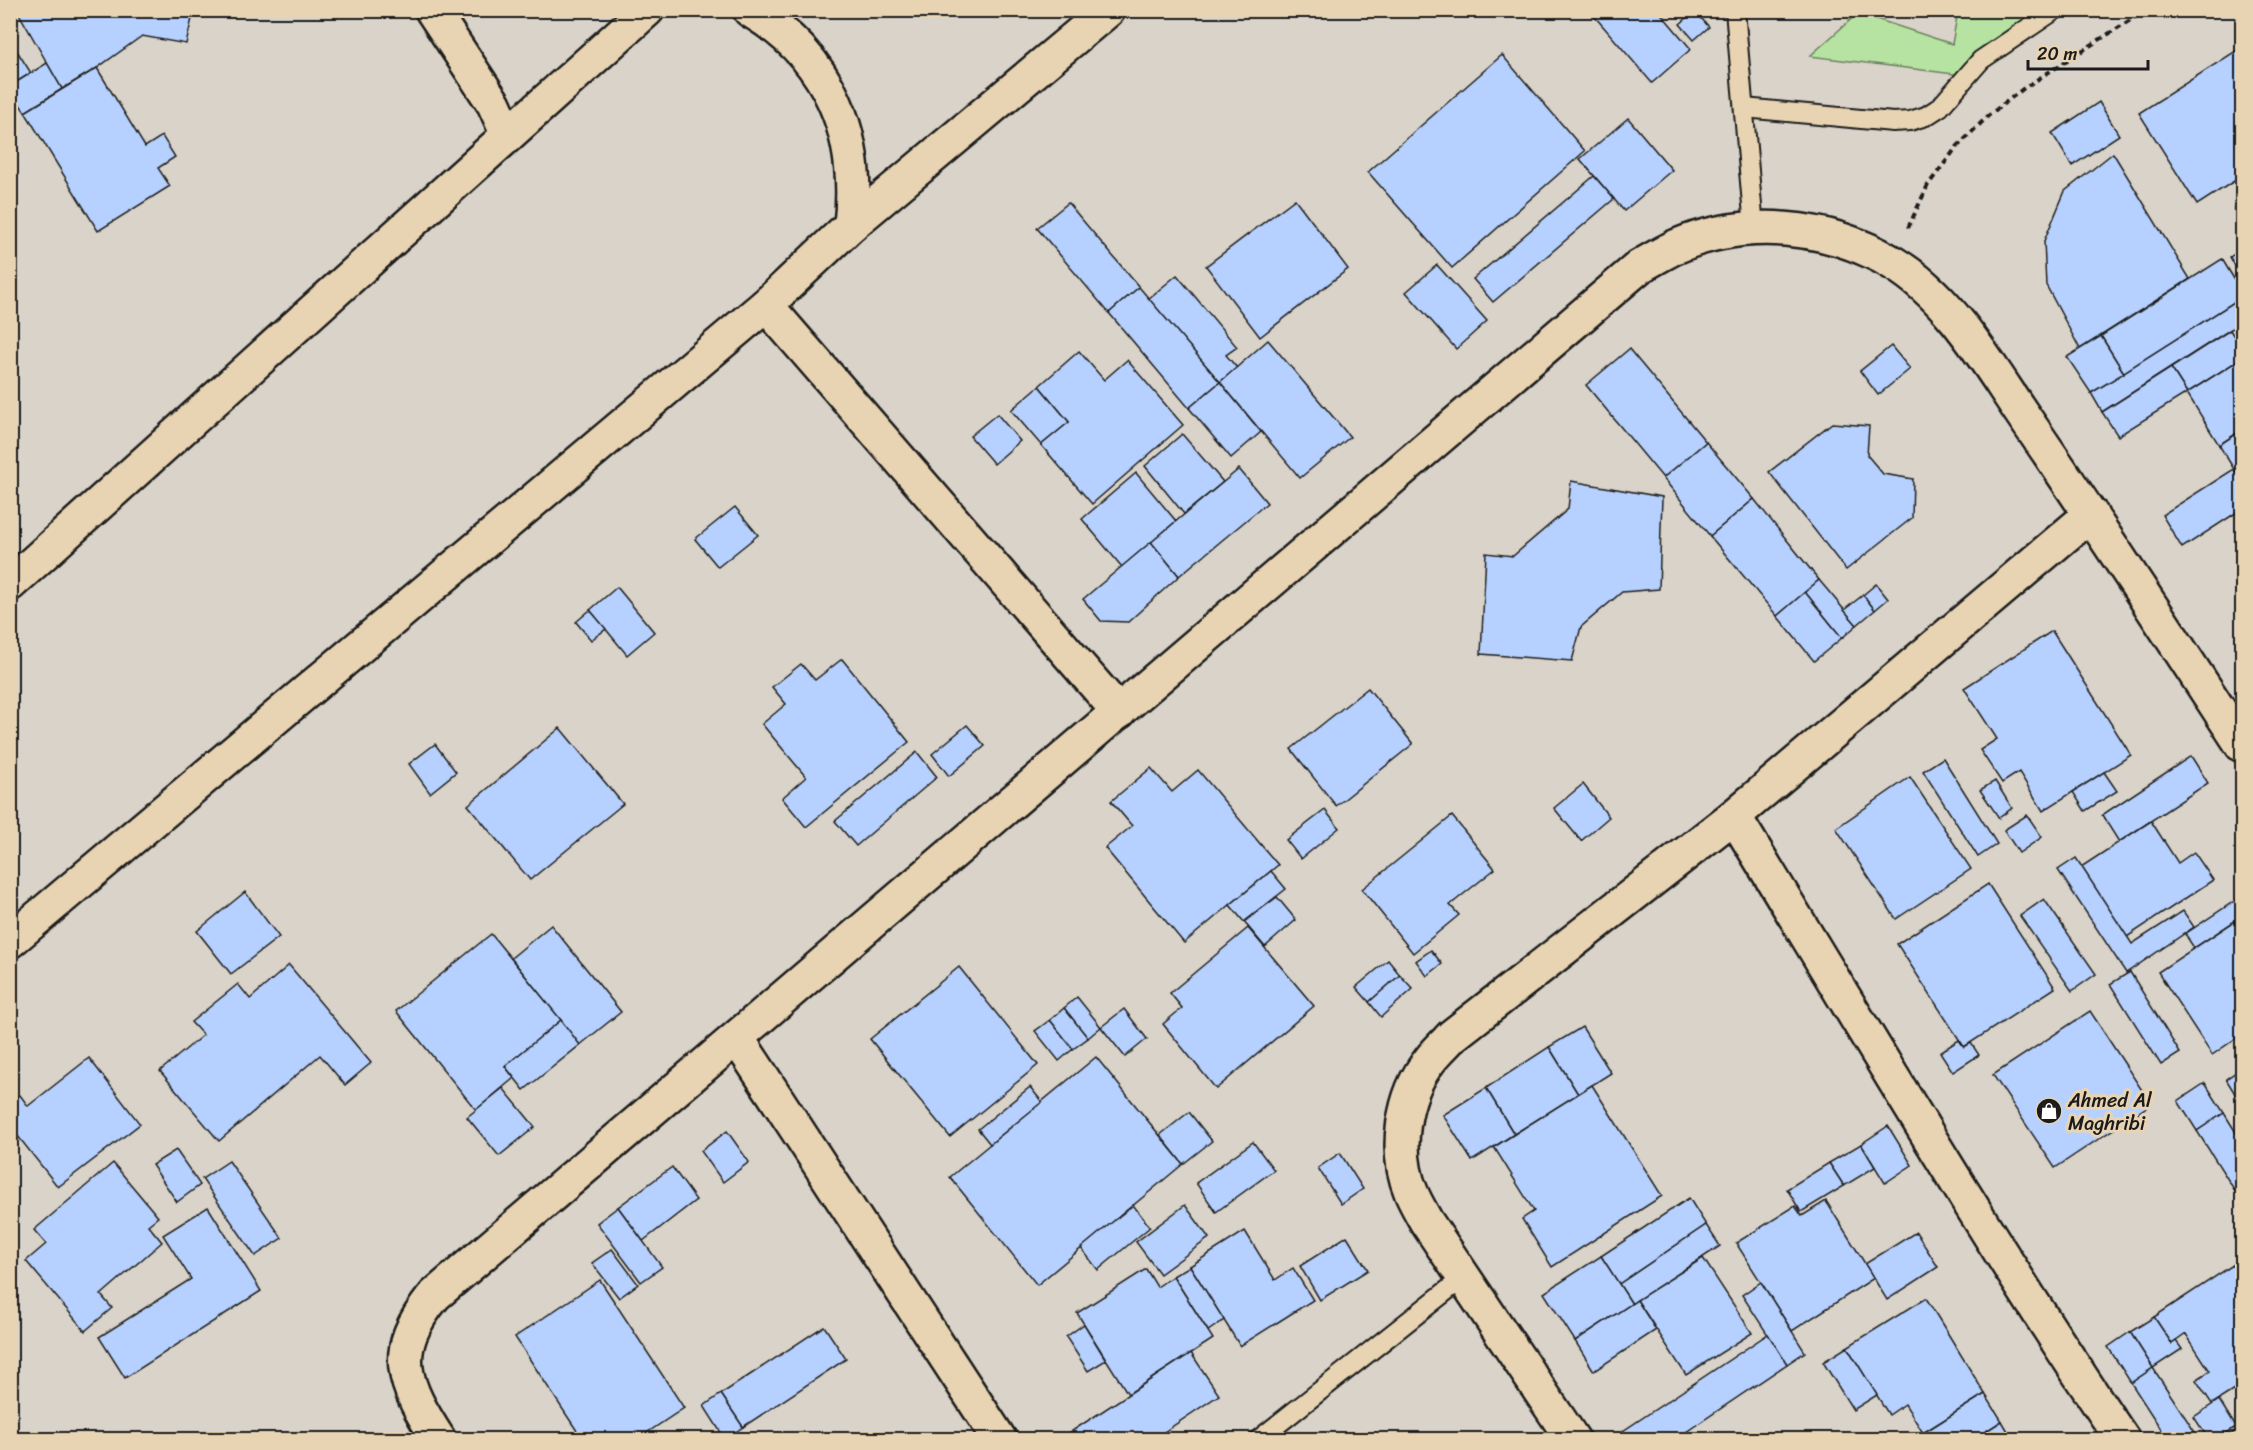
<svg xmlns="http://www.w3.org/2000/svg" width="2253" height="1450" font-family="Sriracha,sans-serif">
<rect width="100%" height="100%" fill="#d9d3c9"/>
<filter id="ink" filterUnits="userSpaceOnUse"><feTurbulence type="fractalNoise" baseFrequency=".0167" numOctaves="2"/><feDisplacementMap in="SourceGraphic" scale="12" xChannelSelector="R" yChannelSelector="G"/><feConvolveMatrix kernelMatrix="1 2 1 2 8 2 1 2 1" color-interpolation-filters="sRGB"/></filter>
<g filter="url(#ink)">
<polygon fill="#b6e3a1" stroke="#69805e" stroke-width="1.5" points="1958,11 2049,11 1962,75 1810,56 1858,13 1952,44"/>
<g fill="#b6d1ff" stroke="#1c1c1c" stroke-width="1.5">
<polygon points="17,10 194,10 186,44 142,36 97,68 62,89"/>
<polygon points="1589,10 1658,10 1691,49 1652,83"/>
<polygon points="1695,11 1709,27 1694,40 1680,24"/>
<polygon points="10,40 31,73 10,86"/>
<polygon points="2242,47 2242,176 2197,205 2139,113"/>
<polygon points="1502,55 1585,151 1452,268 1368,172"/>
<polygon points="47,63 62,89 25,112 10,90 10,86"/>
<polygon points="97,68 145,147 162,136 175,157 158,168 170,186 98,231 25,112"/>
<polygon points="2099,102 2119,135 2072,166 2052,133"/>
<polygon points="1628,118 1672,170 1624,211 1580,159"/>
<polygon points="2113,153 2190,279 2080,349 2046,285 2044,241 2065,191"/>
<polygon points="1594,176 1614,199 1493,302 1473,279"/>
<polygon points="1295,199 1348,269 1260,337 1206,266"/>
<polygon points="1068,203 1139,287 1109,313 1037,228"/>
<polygon points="2242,203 2242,223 2234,208"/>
<polygon points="2242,249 2242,278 2230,257"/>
<polygon points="2222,259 2242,292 2242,297 2124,373 2101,336"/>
<polygon points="1437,265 1487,321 1456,349 1406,292"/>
<polygon points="1177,275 1237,347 1226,355 1237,368 1220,382 1148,299"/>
<polygon points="1139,287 1220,382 1189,408 1109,313"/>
<polygon points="2242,297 2242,322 2102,412 2091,393"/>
<polygon points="2230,330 2242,349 2242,358 2187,393 2171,368"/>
<polygon points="2101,336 2124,373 2091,393 2067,357"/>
<polygon points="1268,340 1350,437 1300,478 1220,382"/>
<polygon points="1891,346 1910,369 1878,395 1860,371"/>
<polygon points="1629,349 1706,442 1663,478 1586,385"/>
<polygon points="1079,351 1104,380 1127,360 1183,425 1092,504 1041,445 1069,422 1039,386"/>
<polygon points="2242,358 2242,430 2219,445 2187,393"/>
<polygon points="2171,368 2187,393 2118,436 2102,412"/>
<polygon points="1220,382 1261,432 1231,458 1189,408"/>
<polygon points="1039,386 1069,422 1041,445 1011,410"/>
<polygon points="997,414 1020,441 994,464 970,436"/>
<polygon points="1832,423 1869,426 1867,455 1883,474 1913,479 1912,518 1846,570 1769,472"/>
<polygon points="2242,430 2242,482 2219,445"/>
<polygon points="1182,434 1223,482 1184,514 1145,466"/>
<polygon points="1706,442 1754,499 1710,536 1663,478"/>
<polygon points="1239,469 1267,503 1179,576 1151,542"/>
<polygon points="2234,469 2242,482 2242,509 2182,548 2162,515"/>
<polygon points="1136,473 1176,521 1122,567 1082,519"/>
<polygon points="1571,481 1662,497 1659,589 1622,592 1581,627 1572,661 1481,654 1486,553 1513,556 1568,509"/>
<polygon points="1754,499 1819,580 1777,616 1710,536"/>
<polygon points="735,507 758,535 718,567 695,539"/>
<polygon points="1151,542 1179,576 1128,622 1101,621 1083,599"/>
<polygon points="1819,580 1857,625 1842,638 1805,592"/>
<polygon points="1876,584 1888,599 1875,610 1863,595"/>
<polygon points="617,587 654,632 627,655 590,610"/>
<polygon points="1805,592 1842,638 1814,661 1777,616"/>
<polygon points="1863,595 1875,610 1857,625 1844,610"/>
<polygon points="590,610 606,629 591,640 576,622"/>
<polygon points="2052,631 2131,755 2043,811 2019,772 2002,783 1980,750 1997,739 1964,688"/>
<polygon points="842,659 909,742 806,827 782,798 806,777 762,724 786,704 772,687 801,664 815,680"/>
<polygon points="1368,688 1413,744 1336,806 1291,749"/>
<polygon points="967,725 985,746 949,776 932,754"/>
<polygon points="560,728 623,804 530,880 468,805"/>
<polygon points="435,744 456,772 430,793 409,764"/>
<polygon points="917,752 937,777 856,846 835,821"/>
<polygon points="2191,756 2208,783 2119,842 2102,815"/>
<polygon points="1943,758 1997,844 1978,857 1923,771"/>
<polygon points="1151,768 1172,792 1198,770 1278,865 1184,943 1105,848 1132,826 1111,801"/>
<polygon points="2104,772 2117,791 2085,811 2073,792"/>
<polygon points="1910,777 1971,869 1896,919 1836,828"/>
<polygon points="1995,781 2012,808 1999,818 1980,790"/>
<polygon points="1583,784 1609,817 1581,841 1554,808"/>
<polygon points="1325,810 1339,828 1301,859 1286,840"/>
<polygon points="2027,815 2042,837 2019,853 2004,830"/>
<polygon points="1452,816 1495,869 1450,905 1459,915 1413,953 1362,889"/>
<polygon points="2151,821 2178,863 2194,852 2213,880 2127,937 2081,867"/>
<polygon points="2076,858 2132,944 2183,911 2194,927 2126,973 2058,870"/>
<polygon points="1271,871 1286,889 1244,922 1230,905"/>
<polygon points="1988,884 2055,988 1964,1047 1897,944"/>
<polygon points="245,892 279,937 231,974 197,931"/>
<polygon points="2242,896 2242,916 2194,948 2185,934"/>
<polygon points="1277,897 1296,920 1265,947 1244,922"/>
<polygon points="2044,899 2096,974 2072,991 2020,916"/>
<polygon points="2235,921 2242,932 2242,1034 2212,1055 2158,972"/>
<polygon points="551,925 621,1012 580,1045 511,958"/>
<polygon points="1248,928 1314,1006 1216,1089 1163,1024 1182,1008 1170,993"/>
<polygon points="491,934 561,1020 505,1066 514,1078 476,1110 396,1011"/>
<polygon points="1431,950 1442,964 1427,976 1416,961"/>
<polygon points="1388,960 1400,975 1369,1002 1356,987"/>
<polygon points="289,965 371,1063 345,1085 320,1055 219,1141 160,1071 203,1035 191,1022 238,984 250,999"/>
<polygon points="959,967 1038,1065 950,1137 870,1039"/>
<polygon points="2130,972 2180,1053 2161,1065 2110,984"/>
<polygon points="1400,975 1413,989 1381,1017 1369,1002"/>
<polygon points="1077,997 1101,1027 1088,1038 1064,1008"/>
<polygon points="1064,1008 1088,1038 1073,1049 1050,1020"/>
<polygon points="1124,1009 1147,1039 1125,1057 1101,1027"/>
<polygon points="2090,1011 2151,1104 2055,1168 1993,1075"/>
<polygon points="561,1020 580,1045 524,1090 505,1066"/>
<polygon points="1050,1020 1073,1049 1059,1061 1035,1031"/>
<polygon points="1582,1027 1611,1073 1578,1094 1549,1047"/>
<polygon points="1959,1040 1964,1047 1971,1043 1979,1055 1953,1072 1940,1052"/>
<polygon points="1549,1047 1578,1094 1514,1134 1486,1088"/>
<polygon points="1096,1057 1183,1164 1037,1285 950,1177"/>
<polygon points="89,1058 140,1124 58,1187 10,1126 10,1102 20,1095 28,1106"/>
<polygon points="2242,1068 2242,1105 2226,1079"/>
<polygon points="2205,1083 2224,1113 2197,1131 2178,1101"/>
<polygon points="1592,1085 1662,1196 1552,1267 1522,1219 1534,1211 1494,1147"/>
<polygon points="1030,1087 1042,1102 990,1144 978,1129"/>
<polygon points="503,1088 535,1127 499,1156 467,1117"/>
<polygon points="1486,1088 1514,1134 1472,1161 1443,1115"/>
<polygon points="1189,1112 1212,1141 1183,1164 1160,1135"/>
<polygon points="2224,1113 2242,1142 2242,1202 2197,1131"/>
<polygon points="1888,1126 1912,1165 1885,1183 1861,1144"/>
<polygon points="727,1131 749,1162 723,1182 701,1151"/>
<polygon points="1253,1142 1274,1170 1216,1212 1196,1183"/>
<polygon points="1861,1144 1875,1167 1844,1186 1829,1163"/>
<polygon points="176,1150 200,1185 177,1202 152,1165"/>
<polygon points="1340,1153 1363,1189 1341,1204 1318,1168"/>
<polygon points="229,1161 282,1238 255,1256 202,1179"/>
<polygon points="113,1163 158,1217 148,1225 162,1242 101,1295 112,1308 85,1331 26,1261 46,1244 34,1230"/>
<polygon points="1829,1163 1844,1186 1801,1212 1787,1189"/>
<polygon points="672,1167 696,1200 643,1241 618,1207"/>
<polygon points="1689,1198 1706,1225 1619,1284 1601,1256"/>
<polygon points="1826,1201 1874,1278 1792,1331 1736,1243 1795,1206 1802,1216"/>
<polygon points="1133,1205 1150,1227 1098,1270 1081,1248"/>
<polygon points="1185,1205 1209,1238 1160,1274 1136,1242"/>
<polygon points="208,1207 261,1291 125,1378 99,1337 191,1279 163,1235"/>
<polygon points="618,1207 662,1267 641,1282 597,1223"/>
<polygon points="1706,1225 1720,1246 1632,1304 1619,1284"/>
<polygon points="1245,1231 1275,1280 1293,1268 1313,1300 1240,1346 1190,1266"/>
<polygon points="1916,1232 1938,1267 1887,1300 1865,1264"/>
<polygon points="1347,1236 1368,1270 1320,1300 1300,1266"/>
<polygon points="612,1249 638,1284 619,1298 592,1263"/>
<polygon points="1601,1256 1632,1304 1575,1341 1544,1293"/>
<polygon points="1703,1258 1752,1333 1686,1375 1637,1300"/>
<polygon points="2242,1259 2242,1385 2212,1404 2196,1380 2210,1371 2186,1334 2172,1344 2154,1317"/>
<polygon points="1190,1266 1224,1320 1208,1331 1173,1276"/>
<polygon points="1146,1269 1157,1287 1173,1276 1213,1339 1128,1394 1077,1313"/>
<polygon points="600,1280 684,1408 636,1440 583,1440 515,1337"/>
<polygon points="1761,1282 1805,1352 1787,1364 1742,1295"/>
<polygon points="1926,1298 1985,1394 1923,1433 1905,1404 1889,1415 1847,1347"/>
<polygon points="1637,1300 1656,1330 1594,1371 1575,1341"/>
<polygon points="2154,1317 2172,1344 2176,1341 2182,1349 2153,1368 2130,1332"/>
<polygon points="1084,1324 1106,1360 1088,1371 1066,1337"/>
<polygon points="824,1326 846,1359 743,1427 721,1394"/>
<polygon points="2130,1332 2153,1368 2131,1383 2108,1347"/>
<polygon points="1768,1334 1787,1364 1674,1440 1628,1440 1623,1431"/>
<polygon points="1847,1347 1877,1395 1853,1410 1823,1362"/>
<polygon points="1191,1353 1219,1395 1152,1440 1073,1440 1069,1433"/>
<polygon points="2153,1368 2200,1440 2168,1440 2131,1383"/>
<polygon points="721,1394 743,1427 725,1439 704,1406"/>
<polygon points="1985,1394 2002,1421 1972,1440 1912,1440"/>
<polygon points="2219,1400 2236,1427 2216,1440 2209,1440 2194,1417"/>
<polygon points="2002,1421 2012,1438 2009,1440 1972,1440"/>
<polygon points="2242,1427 2242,1440 2230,1440 2228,1436"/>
</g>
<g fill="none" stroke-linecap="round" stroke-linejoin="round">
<g stroke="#1c1c1c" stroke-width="22">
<g id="service">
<polyline points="1735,10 1754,228"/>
<polyline points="1744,108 1893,122 1910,121 1926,116 1940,107 1981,60 2055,10"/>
<polyline points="1258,1440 1464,1277"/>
</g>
</g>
<g stroke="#1c1c1c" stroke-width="38">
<g id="minor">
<polyline points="432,10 494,104 508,135"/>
<polyline points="766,305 1119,712"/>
<path d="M1734 816C1862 1025 1985 1237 2123 1440"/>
<polyline points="737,1038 1000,1440"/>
<path d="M439 1440C403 1384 388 1351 435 1295L1639 267C1651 260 1663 253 1675 247 1744 217 1828 224 1893 263 1953 299 1990 368 2029 424 2102 530 2172 638 2242 745"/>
<path d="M1573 1440 1426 1221C1421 1212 1415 1202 1411 1192 1394 1151 1402 1095 1430 1060 1437 1051 1445 1044 1452 1036L1734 816 2091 514"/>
</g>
</g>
<g stroke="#1c1c1c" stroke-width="38">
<g id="secondary">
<path d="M750 10C830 57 861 135 851 225"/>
<polyline points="10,584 647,10"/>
<polyline points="10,941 766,305 851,225 1108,10"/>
</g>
</g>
<polyline stroke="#1c1c1c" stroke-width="4" stroke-dasharray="6 4.5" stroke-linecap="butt" points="1908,228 1928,185 1956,148 1988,116 2024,88 2146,10"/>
<use href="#service" stroke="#e8d4b2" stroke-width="18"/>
<use href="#minor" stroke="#e8d4b2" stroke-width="33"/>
<use href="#secondary" stroke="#e8d4b2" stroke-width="33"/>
</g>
</g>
<defs>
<g id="shop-disc" transform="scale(1.35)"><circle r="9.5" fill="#1c1c1c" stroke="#e8d4b2"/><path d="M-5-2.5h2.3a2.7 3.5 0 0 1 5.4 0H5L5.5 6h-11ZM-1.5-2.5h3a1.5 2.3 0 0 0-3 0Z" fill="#fff"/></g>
</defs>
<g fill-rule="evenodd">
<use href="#shop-disc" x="2049" y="1111"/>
</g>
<g text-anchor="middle" stroke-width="6" stroke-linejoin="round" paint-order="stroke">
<g font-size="20" fill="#1c1c1c" stroke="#e8d4b2" text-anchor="start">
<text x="2068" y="1107">Ahmed Al<tspan x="2068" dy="23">Maghribi</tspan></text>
</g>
</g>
<rect width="2253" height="1450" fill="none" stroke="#e8d4b2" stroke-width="36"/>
<rect x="18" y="18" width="2217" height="1414" fill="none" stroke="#1c1c1c" stroke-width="2" filter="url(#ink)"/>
<path d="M2028 60v9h120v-9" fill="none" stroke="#1c1c1c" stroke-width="3"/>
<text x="2037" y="60" font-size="18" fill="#1c1c1c" stroke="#e8d4b2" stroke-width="4.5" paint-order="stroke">20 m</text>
</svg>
